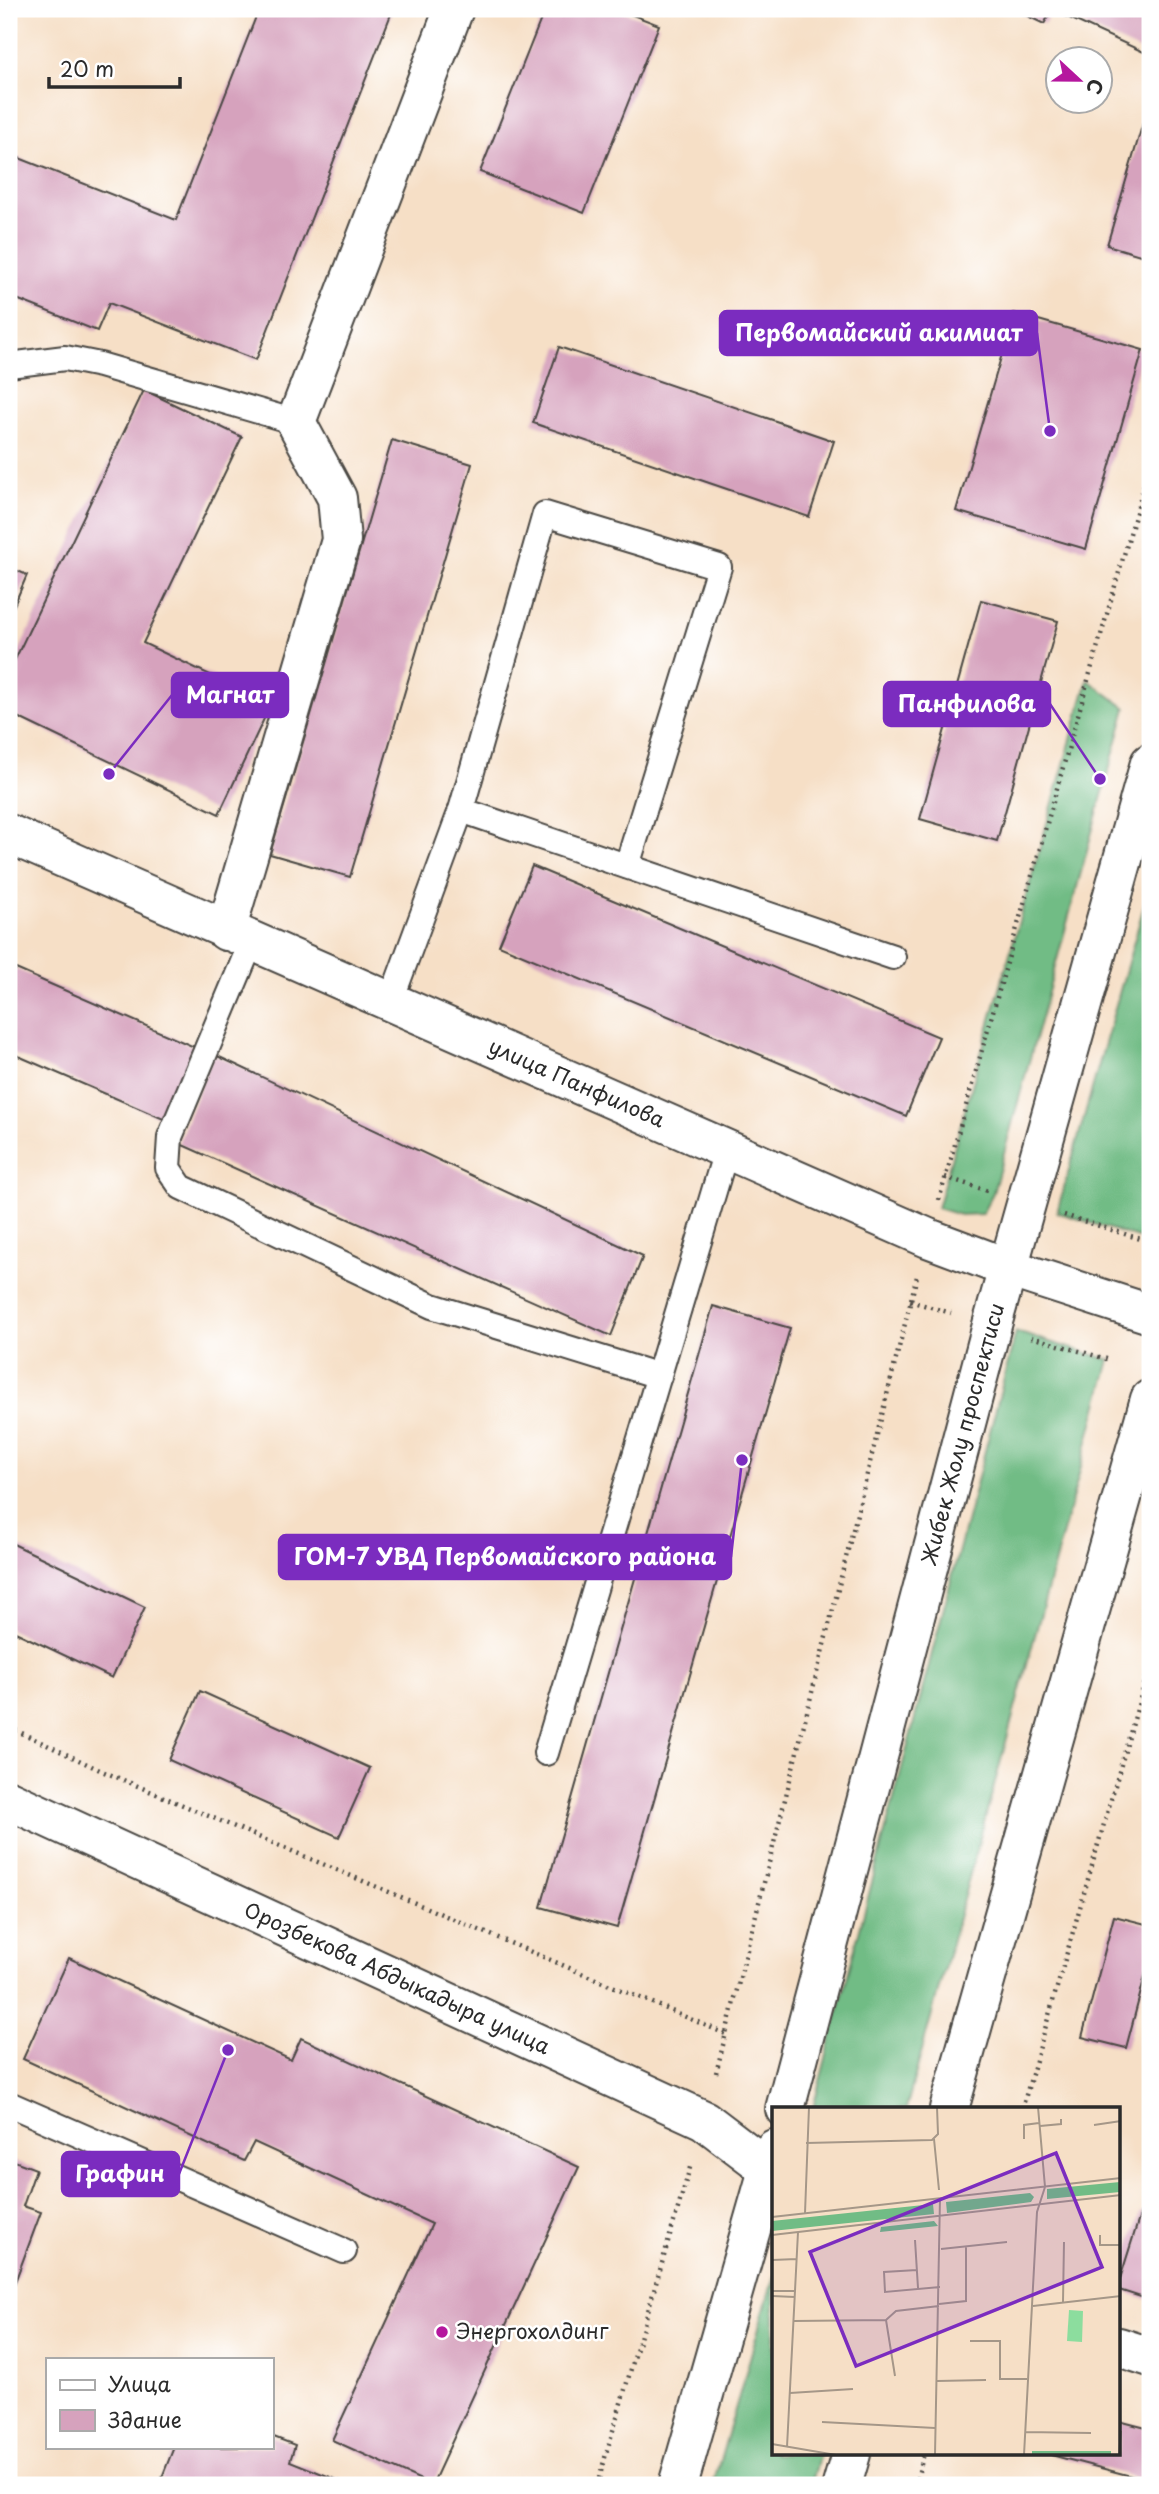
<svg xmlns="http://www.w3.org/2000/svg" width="1159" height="2494" font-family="'Playpen Sans',sans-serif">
<rect width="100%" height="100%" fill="#fff"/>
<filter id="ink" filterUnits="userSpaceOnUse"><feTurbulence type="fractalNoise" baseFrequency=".0143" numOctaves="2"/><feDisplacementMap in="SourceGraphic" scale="14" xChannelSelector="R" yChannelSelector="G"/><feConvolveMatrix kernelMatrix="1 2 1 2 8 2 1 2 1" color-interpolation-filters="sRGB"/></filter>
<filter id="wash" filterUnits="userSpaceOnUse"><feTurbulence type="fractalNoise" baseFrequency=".00686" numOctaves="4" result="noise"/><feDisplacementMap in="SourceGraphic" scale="28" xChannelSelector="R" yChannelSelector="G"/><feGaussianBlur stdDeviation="1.57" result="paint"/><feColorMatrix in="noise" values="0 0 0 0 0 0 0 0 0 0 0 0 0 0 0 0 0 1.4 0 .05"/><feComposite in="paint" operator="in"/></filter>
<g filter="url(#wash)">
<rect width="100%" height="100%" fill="#f6dfc6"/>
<g fill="#71bc85" stroke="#4e7458" stroke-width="2">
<polygon points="1088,680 1126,708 993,1193 982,1214 960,1215 937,1208"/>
<polygon points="1150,885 1150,1229 1147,1241 1057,1212"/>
<polygon points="1016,1332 1110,1360 906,2109 815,2109 814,2104"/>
<polygon points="774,2276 774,2454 820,2454 811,2485 713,2485"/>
</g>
<g id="blocks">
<g fill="#d6a2bd">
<polygon points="259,9 393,9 256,360 109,303 97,331 9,296 9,154 176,220"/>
<polygon points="545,9 617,9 659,25 584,213 480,172"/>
<polygon points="1013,9 1150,9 1150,55 1052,10 1044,24"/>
<polygon points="1150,99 1150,258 1107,245"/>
<polygon points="1014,313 1143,350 1086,549 956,511"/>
<polygon points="559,347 834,441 809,517 533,423"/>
<polygon points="144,390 242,437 143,643 271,704 219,814 9,713 9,672"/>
<polygon points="392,440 472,464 350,877 270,854"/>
<polygon points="9,567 27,575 9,617"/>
<polygon points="981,600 1058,621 997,841 920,819"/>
<polygon points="532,866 939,1037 906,1116 499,945"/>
<polygon points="9,966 199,1049 168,1121 9,1052"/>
<polygon points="213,1054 643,1256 611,1336 178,1143"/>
<polygon points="713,1306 790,1328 617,1928 541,1907"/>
<polygon points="9,1542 145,1607 112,1678 9,1629"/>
<polygon points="200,1691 370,1768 339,1837 169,1760"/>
<polygon points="1149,1793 1150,1793 1150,1820 1143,1818"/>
<polygon points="1114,1916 1150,1925 1150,1957 1126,2048 1082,2037"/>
<polygon points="69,1958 291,2060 301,2038 579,2167 432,2485 332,2440 432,2224 254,2142 244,2161 23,2059"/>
<polygon points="9,2159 36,2169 23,2206 41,2212 9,2298"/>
<polygon points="1141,2212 1150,2215 1150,2300 1119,2290 1119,2282"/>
<polygon points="1119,2421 1150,2429 1150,2481 1051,2455 1119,2454"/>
<polygon points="271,2436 295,2445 290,2461 350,2485 159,2485 174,2447 271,2447"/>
</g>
</g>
</g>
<g filter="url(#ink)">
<use href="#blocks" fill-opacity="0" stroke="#494642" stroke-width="2"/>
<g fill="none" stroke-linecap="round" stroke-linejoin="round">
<g stroke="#494642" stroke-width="28">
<g id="service">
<polyline points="9,365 65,358 100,365 296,422"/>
<polyline points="461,810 893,957"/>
<polyline points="251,943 170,1137 168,1168 181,1187 432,1306 659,1376"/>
<polyline points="390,1003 461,810 545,514 719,567 627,866"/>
<polyline points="546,1753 726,1151"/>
<polyline points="9,2104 344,2251"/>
</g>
</g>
<g stroke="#494642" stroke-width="42">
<g id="minor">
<path id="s1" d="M9 834 928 1238 1008 1268 1150 1314"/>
<polyline points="226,931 341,540 337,498 296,422 454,9"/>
</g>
</g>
<g stroke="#494642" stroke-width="42">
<g id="tertiary">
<path id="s2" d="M9 1800 704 2120 774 2173"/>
<polyline points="1119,2347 1150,2357"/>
</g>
</g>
<g stroke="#494642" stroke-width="42">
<g id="primary">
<path id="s3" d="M785 2109 992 1325 1150 763"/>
<polyline points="949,2109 1150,1399"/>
<polyline points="678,2485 774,2149"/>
<polyline points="842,2485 851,2454"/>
</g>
</g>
<g stroke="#494642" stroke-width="4.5" stroke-dasharray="2 5" stroke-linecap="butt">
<polyline points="945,1177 988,1191"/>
<polyline points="939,1200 1150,464"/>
<polyline points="1064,1215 1147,1241"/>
<polyline points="910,1301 951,1313"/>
<polyline points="1031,1337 1110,1360"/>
<polyline points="9,1727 102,1771 726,2034"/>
<polyline points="716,2073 917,1276"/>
<polyline points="1022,2109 1150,1664"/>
<polyline points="597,2485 691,2164"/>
<polyline points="915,2485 924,2454"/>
</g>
<use href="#service" stroke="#fff" stroke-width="24"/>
<use href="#minor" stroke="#fff" stroke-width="38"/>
<use href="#tertiary" stroke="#fff" stroke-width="38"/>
<use href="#primary" stroke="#fff" stroke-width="38"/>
</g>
</g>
<circle fill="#b5179e" stroke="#fff" stroke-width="2.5" cx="442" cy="2332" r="7"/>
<g text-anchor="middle" stroke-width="5" stroke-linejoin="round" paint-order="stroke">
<g font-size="21" fill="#2b2b2b" stroke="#fff">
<text dy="7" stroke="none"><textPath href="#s1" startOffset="620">улица Панфилова</textPath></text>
<text dy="7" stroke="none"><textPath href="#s3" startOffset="698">Жибек Жолу проспектиси</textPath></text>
<text dy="7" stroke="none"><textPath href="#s2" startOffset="427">Орозбекова Абдыкадыра улица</textPath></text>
</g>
<g font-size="21" fill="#2b2b2b" stroke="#fff" text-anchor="start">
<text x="456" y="2339">Энергохолдинг</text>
</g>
</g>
<g transform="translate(772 2107)">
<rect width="348" height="348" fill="#f6dfc6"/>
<path d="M297 203 311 204 310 235 295 234Z" fill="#8cdd9e"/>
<path d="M348 75V85L275 92V82ZM258 86 262 90 259 95 175 106 174 95ZM161 97 162 107 0 124V114ZM162 114 166 119 108 125 109 120ZM260 344H339V348H260Z" fill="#71bc85"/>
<path fill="none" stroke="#a59788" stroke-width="2" d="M322 18 349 14M268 19 289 17V12M162 32 167 83M252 32V18L267 16M34 36 160 33 166 27 165 0M33 106 37 0M0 110 349 71M0 128 349 88M328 128V138H349M143 133 146 181M169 142 235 135M0 153 25 152M145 163 112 165 113 185 168 180M0 184H23M0 189 23 190M291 195 292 135M167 197 194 194V139M261 199 349 189M114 213 123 269M22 214 114 213 124 204 167 199M198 234H228V272H255M165 274 214 273M18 286 81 282M50 315 163 321M253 325 319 326M0 337 64 348M15 340 26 125M163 348 168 91M252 348 265 105 273 80 266 0M347 348 349 324"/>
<path fill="#7b2cbf" fill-opacity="0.15" stroke="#7b2cbf" stroke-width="3.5" d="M284 46 330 160 84 259 38 145Z"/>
<rect width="348" height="348" fill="none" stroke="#2b2b2b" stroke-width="3.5"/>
</g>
<path fill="none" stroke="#7b2cbf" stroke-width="2.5" d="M1050 431L1037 333M109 774L172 695M1100 779L1050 704M742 1460L731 1557M228 2050L179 2174"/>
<g fill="#7b2cbf" stroke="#fff" stroke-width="2.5">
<circle cx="1050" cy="431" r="7"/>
<circle cx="109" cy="774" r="7"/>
<circle cx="1100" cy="779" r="7"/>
<circle cx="742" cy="1460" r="7"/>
<circle cx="228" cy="2050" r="7"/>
</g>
<g fill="#7b2cbf" stroke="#7b2cbf" stroke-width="2.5">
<rect x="720" y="311" width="317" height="44" rx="7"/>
<rect x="172" y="673" width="116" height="44" rx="7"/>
<rect x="884" y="682" width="166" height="44" rx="7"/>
<rect x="279" y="1535" width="452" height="44" rx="7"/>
<rect x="62" y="2152" width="117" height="44" rx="7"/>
</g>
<g font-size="23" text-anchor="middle" font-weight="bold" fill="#fff">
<text x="879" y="341">Первомайский акимиат</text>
<text x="230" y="703">Магнат</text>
<text x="967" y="712">Панфилова</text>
<text x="505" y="1565">ГОМ-7 УВД Первомайского района</text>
<text x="120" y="2182">Графин</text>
</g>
<rect width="1159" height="2494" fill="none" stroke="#fff" stroke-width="35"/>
<rect x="46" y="2358" width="228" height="91" fill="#ffffff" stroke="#aaaaaa" stroke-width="2"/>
<rect x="60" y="2380" width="35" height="10" fill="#ffffff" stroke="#aaaaaa" stroke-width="2"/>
<text x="108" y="2392" font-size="21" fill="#2b2b2b">Улица</text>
<rect x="60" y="2410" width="35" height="21" fill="#d6a2bd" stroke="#aaaaaa" stroke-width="2"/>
<text x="108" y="2428" font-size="21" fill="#2b2b2b">Здание</text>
<g transform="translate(1079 80) rotate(112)"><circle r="33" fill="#ffffff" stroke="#aaaaaa" stroke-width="2"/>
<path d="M0-5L12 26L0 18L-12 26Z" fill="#b5179e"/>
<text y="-10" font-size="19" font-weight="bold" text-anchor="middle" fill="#2b2b2b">С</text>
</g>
<path d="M49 77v10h131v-10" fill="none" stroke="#2b2b2b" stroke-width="3.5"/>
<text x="60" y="77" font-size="21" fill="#2b2b2b" stroke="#ffffff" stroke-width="5" paint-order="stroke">20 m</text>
</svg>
